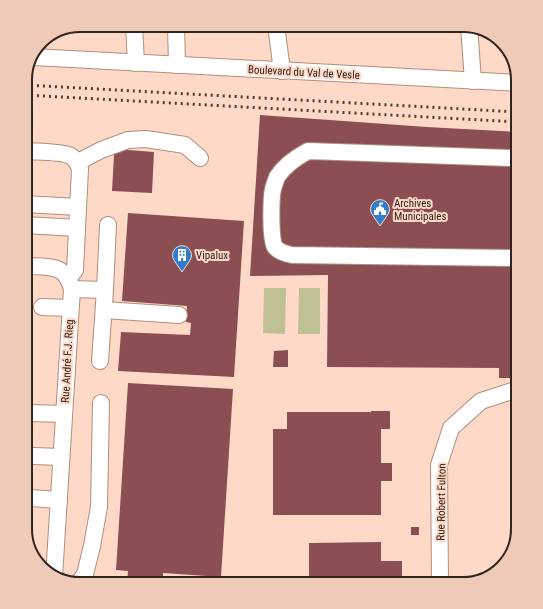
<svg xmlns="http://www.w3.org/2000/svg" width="543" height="609" font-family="'Roboto Condensed',sans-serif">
<rect width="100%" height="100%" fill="#ffd9c7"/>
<g fill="#bfc195">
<polygon points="264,288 286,288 285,334 263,333"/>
<polygon points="299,288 320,288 320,334 298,334"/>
</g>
<g fill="#8b4f53">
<polygon points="260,115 427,127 518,132 518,378 499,378 499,368 327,367 328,275 250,276"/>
<polygon points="115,149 154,152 152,193 112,191 114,155 112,152"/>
<polygon points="128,213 244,221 234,377 118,371 121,332 190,335 191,323 186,322 187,306 122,301"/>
<polygon points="25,302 29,302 28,353 25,352"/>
<polygon points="288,350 288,367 273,367 274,351"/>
<polygon points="128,383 233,389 221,577 163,573 163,584 127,584 128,571 116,570"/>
<polygon points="371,411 390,411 390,429 381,429 381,463 392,463 392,481 381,481 381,515 273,515 273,429 287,429 287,412 371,412"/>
<rect x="411" y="527" width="8" height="8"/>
<polygon points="381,542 381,561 402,561 402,584 309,584 309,543"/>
</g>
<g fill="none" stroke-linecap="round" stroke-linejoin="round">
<g stroke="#b08e7d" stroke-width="18">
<g id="minor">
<polyline points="134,25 136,63"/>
<polyline points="176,25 177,65"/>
<polyline points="276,25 282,71"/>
<polyline points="469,26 473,81"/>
<polyline points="34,57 518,83"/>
<path d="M25 151C37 152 60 151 71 156 76 159 78 164 80 169L75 270 69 278"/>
<path d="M518 160 513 158 308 151C297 157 284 166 277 177 276 180 274 185 273 189 271 198 270 241 275 247 279 252 287 254 292 255L518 258"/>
<polyline points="78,162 101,150 128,140 146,139 185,145 200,158"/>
<polyline points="25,204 78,207"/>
<polyline points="25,225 77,228"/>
<path d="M25 266C48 267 65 263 72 289L54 577"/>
<polyline points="72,289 105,290 100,361"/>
<polyline points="105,290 108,225"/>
<polyline points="42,307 70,308"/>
<polyline points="104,310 179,315"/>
<polyline points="29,413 64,414"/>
<polyline points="33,456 61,457"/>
<polyline points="31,498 59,500"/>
<polyline points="78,584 85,574 92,546 99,507 101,403"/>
<polyline points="440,584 439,465 451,428 481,401 518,389"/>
</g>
</g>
<use href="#minor" stroke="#fff" stroke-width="16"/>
<g stroke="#4e3d35" stroke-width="3" stroke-dasharray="2 4" stroke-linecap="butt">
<polyline points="25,85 518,112"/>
<polyline points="25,95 518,122"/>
</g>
</g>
<defs>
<g id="civic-pin" transform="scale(1)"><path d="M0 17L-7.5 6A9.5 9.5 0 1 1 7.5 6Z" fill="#2e7ecd" stroke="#ffd9c7"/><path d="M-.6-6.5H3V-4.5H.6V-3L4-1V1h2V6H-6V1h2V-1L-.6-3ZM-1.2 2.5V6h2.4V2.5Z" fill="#fff"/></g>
<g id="building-pin" transform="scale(1)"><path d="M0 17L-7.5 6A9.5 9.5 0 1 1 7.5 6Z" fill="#2e7ecd" stroke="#ffd9c7"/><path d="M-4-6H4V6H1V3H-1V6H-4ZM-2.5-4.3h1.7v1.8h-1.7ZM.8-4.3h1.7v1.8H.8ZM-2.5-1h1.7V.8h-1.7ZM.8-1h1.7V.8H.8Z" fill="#fff"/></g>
</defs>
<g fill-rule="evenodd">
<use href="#civic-pin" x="380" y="209"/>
<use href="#building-pin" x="182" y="255"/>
</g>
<g text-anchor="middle" stroke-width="4" stroke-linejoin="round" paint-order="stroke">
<g font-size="11" fill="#31231d" stroke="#ffd9c7">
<text transform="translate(304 72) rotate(3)" y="4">Boulevard du Val de Vesle</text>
<text transform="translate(67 361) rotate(-87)" y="4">Rue André F.J. Rieg</text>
<text transform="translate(441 502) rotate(-89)" y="4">Rue Robert Fulton</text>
</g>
<g font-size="11" fill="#31231d" stroke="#ffd9c7" text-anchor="start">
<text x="394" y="207">Archives<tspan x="394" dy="13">Municipales</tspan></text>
<text x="196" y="259">Vipalux</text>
</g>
</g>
<path d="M0 0H543V609H0ZM80 32H463A48 48 0 0 1 511 80V529A48 48 0 0 1 463 577H80A48 48 0 0 1 32 529V80A48 48 0 0 1 80 32Z" fill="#efcab9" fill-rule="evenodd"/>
<path fill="none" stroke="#31231d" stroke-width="2" d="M80 32H463A48 48 0 0 1 511 80V529A48 48 0 0 1 463 577H80A48 48 0 0 1 32 529V80A48 48 0 0 1 80 32Z"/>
</svg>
